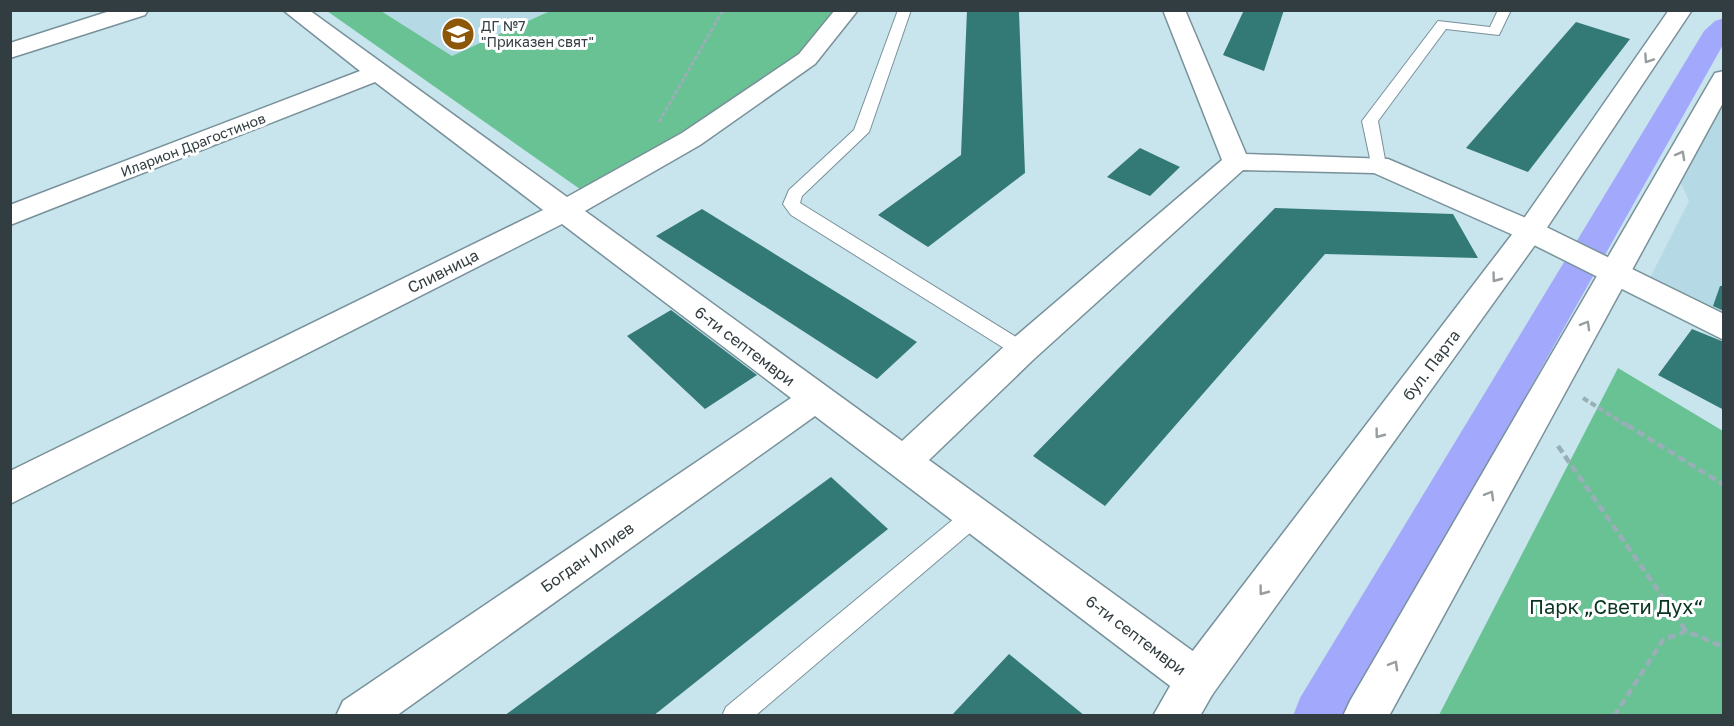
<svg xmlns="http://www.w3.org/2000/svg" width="1734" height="726" font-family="'Golos Text',sans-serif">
<rect width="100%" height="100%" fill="#c8e4ed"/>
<g fill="#b5dae6">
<polygon points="381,11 550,11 452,57"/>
<polygon points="1724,79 1723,312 1650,278 1689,201 1675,170"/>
</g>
<g fill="#69c293">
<polygon points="327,11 381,11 452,56 550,11 841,11 809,55 587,194"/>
<polygon points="1618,368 1723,431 1723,715 1439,715"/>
</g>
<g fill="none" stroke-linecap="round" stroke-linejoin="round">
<polygon fill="#a2a9fc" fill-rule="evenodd" points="1724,18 1724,43 1346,716 1293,716 1300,698 1704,31 1715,21"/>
</g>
<g fill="#337975">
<polygon points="967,10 1019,12 1025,173 928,247 878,215 961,155"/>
<polygon points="1244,10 1284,10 1264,71 1223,55"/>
<polygon points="1576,22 1630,39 1528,172 1466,148"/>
<polygon points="1140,148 1180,167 1150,196 1107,177"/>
<polygon points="1275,208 1453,214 1478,258 1325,254 1105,506 1033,456"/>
<polygon points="702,209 917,342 877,379 656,236"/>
<polygon points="1720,286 1724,286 1724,311 1713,306"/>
<polygon points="671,310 757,375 705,409 627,336"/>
<polygon points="1692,329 1724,342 1724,410 1658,375"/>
<polygon points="831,477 888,529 653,716 504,716"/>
<polygon points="1009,654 1085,716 951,716"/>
</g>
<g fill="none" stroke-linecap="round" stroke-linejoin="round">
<g stroke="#78919a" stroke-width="2">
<g id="service">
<polygon points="898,10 911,10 869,132 802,196 800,203 1029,345 1032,350 1029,355 1022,357 1015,355 791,215 783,204 789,190 854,130"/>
<polygon points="1498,10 1511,10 1499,35 1446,29 1378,121 1386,165 1384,168 1372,168 1362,121 1438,21 1490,27"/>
<polygon points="975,505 983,508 986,515 983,522 755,716 722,716 726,707 967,508"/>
</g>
</g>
<g stroke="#78919a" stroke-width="3">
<g id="minor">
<polygon points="113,10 148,10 145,15 10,58 10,43"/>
<polygon points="283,10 309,10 567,197 682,133 799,54 835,10 858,10 815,64 700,145 585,211 902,441 1010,341 1222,160 1163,10 1185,10 1246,154 1388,159 1540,224 1724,314 1724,340 1520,238 1374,173 1243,170 1034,359 929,460 1212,665 1218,680 1212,695 1197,701 1182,695 815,416 396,716 336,716 343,701 791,398 562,224 10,504 10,471 543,210 375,82 10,225 10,205 360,71"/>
</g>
</g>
<g stroke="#78919a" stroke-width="3">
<g id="secondary">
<polygon points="1669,10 1692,10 1540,238 1212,695 1200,716 1153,716 1182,665 1520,224"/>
<polygon points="1724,71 1724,101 1389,716 1343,716 1350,701 1712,78 1715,73"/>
</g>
</g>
<polyline stroke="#99afb7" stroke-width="3" stroke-dasharray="4.5 2" stroke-linecap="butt" points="659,122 723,10"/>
<polyline stroke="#99afb7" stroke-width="4" stroke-dasharray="6 3" stroke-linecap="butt" points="1583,398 1629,427"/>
<g stroke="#99afb7" stroke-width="4.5" stroke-dasharray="8 4" stroke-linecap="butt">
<polyline points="1627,425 1724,485"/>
<polyline points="1558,446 1686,631"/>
<polyline points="1614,716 1663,640 1686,631 1724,647"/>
</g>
<use href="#service" fill="#fff" fill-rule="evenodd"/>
<use href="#minor" fill="#fff" fill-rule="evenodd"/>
<use href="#secondary" fill="#fff" fill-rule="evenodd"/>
</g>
<defs><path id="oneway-chevron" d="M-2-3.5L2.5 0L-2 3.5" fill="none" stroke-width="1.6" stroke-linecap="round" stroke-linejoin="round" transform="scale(1.5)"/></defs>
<g stroke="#989ea0">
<use href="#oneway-chevron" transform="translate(1648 59) rotate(124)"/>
<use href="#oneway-chevron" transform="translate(1681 155) rotate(-61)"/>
<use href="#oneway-chevron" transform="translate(1496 278) rotate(127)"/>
<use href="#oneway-chevron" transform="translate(1586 325) rotate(-60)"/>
<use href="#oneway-chevron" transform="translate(1379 434) rotate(127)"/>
<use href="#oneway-chevron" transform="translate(1490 495) rotate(-60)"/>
<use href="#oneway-chevron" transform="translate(1263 591) rotate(127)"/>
<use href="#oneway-chevron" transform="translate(1394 665) rotate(-60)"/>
</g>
<defs>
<g id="school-disc" transform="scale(1.725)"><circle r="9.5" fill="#8c5707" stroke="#fff"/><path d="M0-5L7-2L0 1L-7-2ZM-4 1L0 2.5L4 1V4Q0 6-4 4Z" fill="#fff"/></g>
</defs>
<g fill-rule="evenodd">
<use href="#school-disc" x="458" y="34"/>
</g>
<g text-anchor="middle" stroke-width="6" stroke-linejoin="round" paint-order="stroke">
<g font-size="14" fill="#323d41" stroke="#fff" text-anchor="start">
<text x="481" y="31">ДГ №7<tspan x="481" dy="16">"Приказен свят"</tspan></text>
</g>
<g font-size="14" fill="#323d41" stroke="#fff">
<text transform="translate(193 145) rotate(-21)" y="5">Иларион Драгостинов</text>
</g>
<g font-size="16" fill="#323d41" stroke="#fff">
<text transform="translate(443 271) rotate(-27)" y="6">Сливница</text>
<text transform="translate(745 346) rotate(37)" y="6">6-ти септември</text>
<text transform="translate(1431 365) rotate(-53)" y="6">бул. Парта</text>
<text transform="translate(587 557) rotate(-35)" y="6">Богдан Илиев</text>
<text transform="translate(1136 635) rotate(37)" y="6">6-ти септември</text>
</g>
<g font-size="20" fill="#0a3521" stroke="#fff">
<text x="1616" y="614">Парк „Свети Дух“</text>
</g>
</g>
<rect width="1734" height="726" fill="none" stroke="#323d41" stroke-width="24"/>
</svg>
